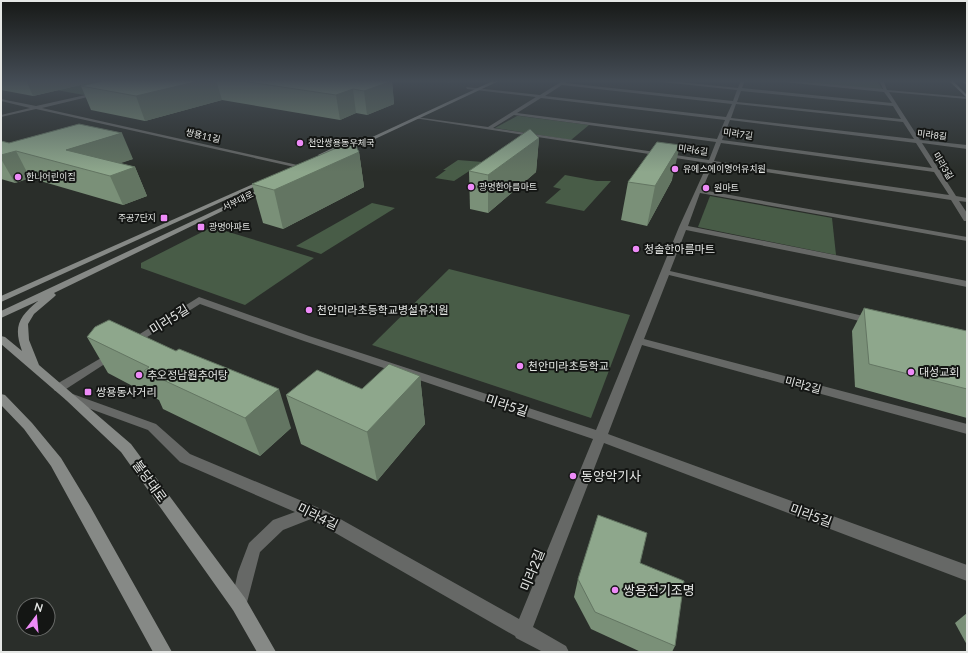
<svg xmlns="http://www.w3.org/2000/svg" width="968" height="653" font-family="Lato,'Noto Sans KR',sans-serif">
<rect width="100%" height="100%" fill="#2a2e2a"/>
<g fill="#485c47">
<polygon points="64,80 147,80 84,95 34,86"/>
<polygon points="812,80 875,81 878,82 883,90 813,85"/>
<polygon points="517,116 520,116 589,125 571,140 495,128"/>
<polygon points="458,160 483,162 454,181 435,178 446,170 443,170"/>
<polygon points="565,175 597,181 611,181 584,211 545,203 561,189 553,187"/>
<polygon points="710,196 832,218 836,255 698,227"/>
<polygon points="372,203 395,208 321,254 296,246"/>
<polygon points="212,227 314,258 245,305 141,268 141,263"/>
<polygon points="449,269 630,315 591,418 372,345"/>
</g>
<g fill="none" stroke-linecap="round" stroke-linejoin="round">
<g fill="#666866" fill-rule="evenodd">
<path d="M564 80 568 81 565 83 733 101 737 90 643 80H660L738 88 741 80H745L742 88 892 103 884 92 764 80H782L883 89 879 80H883L887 90 967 97V99L889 92 920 140 967 145V149L922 143 956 196 967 198V202L959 201 967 213V221H964L951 200 713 164 702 190 967 237V241L700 193 688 226 967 281V287L686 230 670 271 872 318 877 321 872 324 669 275 644 339 967 424V434L642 345 608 434 967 565V581L604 443 533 627 566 646 569 652H543L516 638 515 636 311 519 283 530 260 552 245 610 239 612 233 610 231 604 238 572 249 543 273 520 295 512 180 462 148 430 66 400 64 397 66 394 70 393 156 424 190 454 326 511 519 619 593 439 301 340 200 304 136 344 132 345 127 342 199 297 309 336 596 430 679 227 708 163 414 118 416 117 488 127 536 97 467 89 466 87 540 95ZM562 85 732 104 726 117 545 96ZM741 91 893 106 901 119 737 102ZM541 98 725 120 717 139 517 113ZM736 104 903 122 914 139 731 118ZM514 115 716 142 709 160 493 128ZM730 120 916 143 932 168 722 140ZM721 143 934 172 949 195 714 161Z"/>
<polygon points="99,92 100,94 42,108 311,168 308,170 36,109 1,117 1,115 30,108 1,101 1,99 36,106"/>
<polygon points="113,351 117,352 118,354 117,356 63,391 55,391 53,388 55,385"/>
</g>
<g fill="#868986" fill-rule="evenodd">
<polygon points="495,80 501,80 345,153 340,152"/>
<polygon points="948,80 952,80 967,95 967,98"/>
<polygon points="960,80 967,82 967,85"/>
<polygon points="350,140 353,142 352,143 323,156 318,155"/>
<polygon points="262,180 267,181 1,302 1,296"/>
<path d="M265 187 270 188 54 293 56 295 54 297 34 314 28 324 29 340 39 365 131 444 245 598 276 652H257L233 610 121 452 66 400 1 344V336L5 337 22 351C13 326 19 317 38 301L1 318V311Z"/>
<polygon points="1,394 5,395 32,423 61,458 90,506 172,652 153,652 51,466 24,429 1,405"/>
</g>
</g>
<g fill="#7a9078">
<polygon points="1,80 102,80 33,96 1,90"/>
<polygon points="107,80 389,80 392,81 394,104 367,115 356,113 340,120 222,100 145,121 91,110 81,86"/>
<polygon points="539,138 536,172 488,213 470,209 469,171"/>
<polygon points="1,141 9,143 133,159 119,163 135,167 147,196 123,205 30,178 15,183 1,179"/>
<polygon points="359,152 364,187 283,229 263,223 252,184"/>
<polygon points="672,180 647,226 621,220 628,182"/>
<polygon points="864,308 967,331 967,418 855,387 852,331"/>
<polygon points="87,337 291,428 260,456 163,409 159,400 108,373"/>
<polygon points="420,376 425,424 377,481 301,444 286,395 362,389"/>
<polygon points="640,563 675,646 672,652 641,652 591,629 574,597 578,579"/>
<polygon points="967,613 967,645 955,623"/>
</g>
<g fill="#637562">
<polygon points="26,80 102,80 33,96"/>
<polygon points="203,80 216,80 222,100 145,121 136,96"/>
<polygon points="448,80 455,80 448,83"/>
<polygon points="392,81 394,104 367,115 364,91"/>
<polygon points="353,89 356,113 340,120 336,95"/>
<polygon points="122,133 133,159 95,172 66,150"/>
<polygon points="539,138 536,172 488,213 488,175"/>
<polygon points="680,145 672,180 647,226 655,186"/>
<polygon points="16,151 30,178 15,183 1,159 1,155"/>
<polygon points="359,152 364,187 283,229 274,190"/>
<polygon points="135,167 147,196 123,205 110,176"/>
<polygon points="420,376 425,424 377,481 367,432"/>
<polygon points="279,389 291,428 260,456 245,418"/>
</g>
<g fill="#8ea78c" stroke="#637562">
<polygon points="107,80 203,80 136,96 81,86"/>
<polygon points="235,80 389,80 392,81 364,91 353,89 336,95"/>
<polygon points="79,124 122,133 66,150 135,167 110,176 16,151 1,155 1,141 9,143"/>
<polygon points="530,129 539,138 488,175 469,171"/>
<polygon points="353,141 359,152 274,190 252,184"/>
<polygon points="657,142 680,145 655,186 628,182"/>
<polygon points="864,308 967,331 967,389 869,364"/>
<polygon points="109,320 176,351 179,349 279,389 245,418 144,371 149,367 87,337 95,327"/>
<polygon points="389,364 420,376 367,432 286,395 317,370 362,389"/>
<polygon points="598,515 647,533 640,563 684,581 675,646 595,612 578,579"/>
</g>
<linearGradient id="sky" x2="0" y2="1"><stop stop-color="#171917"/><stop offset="0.47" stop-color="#444c55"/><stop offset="1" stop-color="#444c55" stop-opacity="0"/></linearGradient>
<rect width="968" height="172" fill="url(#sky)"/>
<g fill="#ee8bf8" stroke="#141614" stroke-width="1.5">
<circle cx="300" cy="143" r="4"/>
<circle cx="675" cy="169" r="4"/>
<circle cx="18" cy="177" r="4"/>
<circle cx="471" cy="187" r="4"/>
<circle cx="706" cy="188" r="4"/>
<rect x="160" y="214" width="8" height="8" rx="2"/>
<rect x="197" y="223" width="8" height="8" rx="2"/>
<circle cx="636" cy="249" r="4"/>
<circle cx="309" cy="310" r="4"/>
<circle cx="520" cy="366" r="4"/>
<circle cx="911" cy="372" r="4"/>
<circle cx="139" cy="375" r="4"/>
<rect x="84" y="388" width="8" height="8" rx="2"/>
<circle cx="573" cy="476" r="4"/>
<circle cx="615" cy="590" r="4"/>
</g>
<g text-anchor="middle" stroke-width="4" stroke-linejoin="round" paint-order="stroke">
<g font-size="9" fill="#e5e7e5" stroke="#141614">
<text transform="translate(738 134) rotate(8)" y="3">미라7길</text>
<text transform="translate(932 135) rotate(7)" y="3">미라8길</text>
<text transform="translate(203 136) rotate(13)" y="3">쌍용11길</text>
<text transform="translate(693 150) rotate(8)" y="3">미라6길</text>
<text transform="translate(943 166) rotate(59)" y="3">미라3길</text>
<text transform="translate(238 201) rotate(-26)" y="3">서부대로</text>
</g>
<g font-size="9" fill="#e5e7e5" stroke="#141614" text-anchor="start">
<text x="308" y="146">천안쌍용동우체국</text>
<text x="683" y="172">유에스에이영어유치원</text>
<text x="26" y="180">한나어린이집</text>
<text x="479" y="190">광명한아름마트</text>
<text x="714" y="191">원마트</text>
<text x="156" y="221" text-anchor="end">주공7단지</text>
<text x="209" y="230">광명아파트</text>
</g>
<g font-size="11" fill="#e5e7e5" stroke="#141614" text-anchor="start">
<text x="644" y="253">청솔한아름마트</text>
<text x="317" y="314">천안미라초등학교병설유치원</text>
<text x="528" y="370">천안미라초등학교</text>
<text x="919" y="376">대성교회</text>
<text x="147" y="379">추오정남원추어탕</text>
<text x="96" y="396">쌍용동사거리</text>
</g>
<g font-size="11" fill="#e5e7e5" stroke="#141614">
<text transform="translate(803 385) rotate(15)" y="4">미라2길</text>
</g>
<g font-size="13" fill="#e5e7e5" stroke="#141614">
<text transform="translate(169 319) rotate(-32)" y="5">미라5길</text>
<text transform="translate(507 405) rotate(18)" y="5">미라5길</text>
<text transform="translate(150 481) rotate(54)" y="5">불당대로</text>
<text transform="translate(811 515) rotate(20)" y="5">미라5길</text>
<text transform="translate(318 516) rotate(26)" y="5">미라4길</text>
<text transform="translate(532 570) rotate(-68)" y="5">미라2길</text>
</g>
<g font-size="13" fill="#e5e7e5" stroke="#141614" text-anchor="start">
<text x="581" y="481">동양악기사</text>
<text x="623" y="595">쌍용전기조명</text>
</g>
</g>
<rect width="968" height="653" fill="none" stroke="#e5e7e5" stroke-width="4"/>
<g transform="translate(36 617) rotate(16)"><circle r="19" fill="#141614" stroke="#686a68"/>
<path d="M0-3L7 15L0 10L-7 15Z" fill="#ee8bf8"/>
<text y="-6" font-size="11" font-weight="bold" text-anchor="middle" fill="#e5e7e5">N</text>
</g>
</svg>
